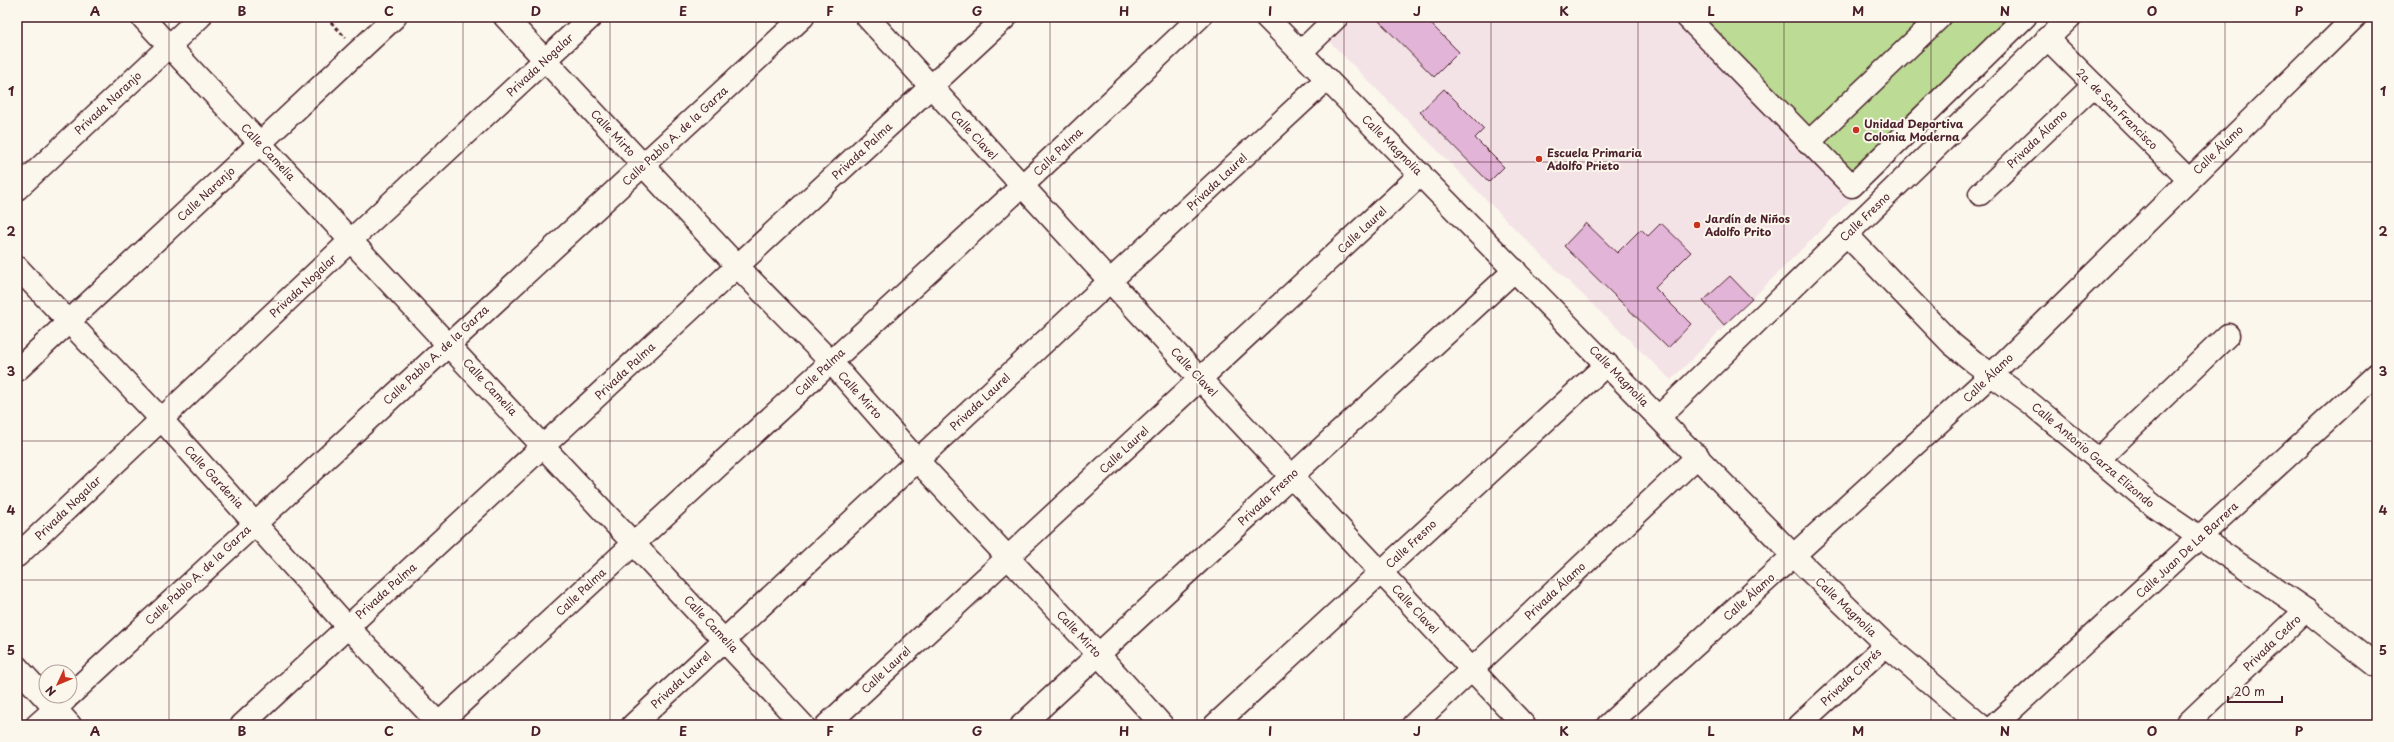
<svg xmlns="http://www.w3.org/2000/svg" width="2394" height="742" font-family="'Playpen Sans',sans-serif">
<rect width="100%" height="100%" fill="#fbf7ec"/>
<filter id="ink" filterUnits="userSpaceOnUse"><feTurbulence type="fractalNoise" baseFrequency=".025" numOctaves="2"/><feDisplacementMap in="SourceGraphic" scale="8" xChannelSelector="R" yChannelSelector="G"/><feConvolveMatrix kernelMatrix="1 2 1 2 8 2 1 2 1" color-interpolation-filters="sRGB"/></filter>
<g filter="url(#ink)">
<polygon fill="#f4e3e6" points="1317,17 1681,17 1854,197 1671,380 1540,254 1311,23"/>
<polygon fill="#bcdb94" stroke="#837d60" points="1681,17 2038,17 1854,197"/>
<g fill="#e2b4d7" stroke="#4a1f2b">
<polygon points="1375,17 1424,17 1459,52 1434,77"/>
<polygon points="1444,89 1484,129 1475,138 1504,167 1489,182 1420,112"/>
<polygon points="1586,223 1617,253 1641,229 1648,236 1661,223 1691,252 1655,288 1691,324 1668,348 1564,246"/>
<polygon points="1730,276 1752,299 1724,325 1703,301"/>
</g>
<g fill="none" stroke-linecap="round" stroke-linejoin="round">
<g stroke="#4a1f2b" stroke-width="25">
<g id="minor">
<polyline points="142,17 803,725"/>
<polyline points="505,17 738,267 831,362 917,460 1098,654 1162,725"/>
<polyline points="867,17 1201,380 1524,725"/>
<polyline points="1266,17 1794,556 1886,645 1980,725"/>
<polyline points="1687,17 1852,186 2025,17"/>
<polyline points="2047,38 2188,179"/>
<polyline points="1301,52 1337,17"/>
<polyline points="1808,143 1940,17"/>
<polyline points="17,189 200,17"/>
<polyline points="1980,194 2094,85"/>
<polyline points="1847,235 1952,344 1974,362 2030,403 2154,506 2306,610 2377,666"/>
<polyline points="17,267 161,419 347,626 440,725"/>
<polyline points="17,370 395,17"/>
<polyline points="1659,417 2070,17"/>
<polyline points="2098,460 2228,335"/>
<polyline points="17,556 351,240 591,17"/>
<polyline points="17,667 70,725"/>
<polyline points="70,695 803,17"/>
<polyline points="37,725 66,699"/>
<polyline points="242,725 1006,17"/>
<polyline points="437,725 1022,186 1200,17"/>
<polyline points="633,725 1327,79"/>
<polyline points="827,725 1421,174"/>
<polyline points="1022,725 1515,270"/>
<polyline points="1215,725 1607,364"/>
<polyline points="1413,725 1698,456"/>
<polyline points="1608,725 1991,375 2355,17"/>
<polyline points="1799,725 1886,645"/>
<polyline points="1995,725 2377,374"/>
<polyline points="2186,725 2306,610"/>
</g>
</g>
<polyline stroke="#4a1f2b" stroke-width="2.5" stroke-dasharray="4 3" stroke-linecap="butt" points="326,17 346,38"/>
<use href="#minor" stroke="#fbf7ec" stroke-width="22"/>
</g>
</g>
<path fill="none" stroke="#4a1f2b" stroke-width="1" stroke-opacity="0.55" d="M169 17V725M316 17V725M463 17V725M610 17V725M756 17V725M903 17V725M1050 17V725M1197 17V725M1344 17V725M1491 17V725M1638 17V725M1784 17V725M1931 17V725M2078 17V725M2225 17V725M17 162H2377M17 301H2377M17 441H2377M17 580H2377"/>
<g fill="#c8321e" stroke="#fbf7ec" stroke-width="1.5">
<circle cx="1856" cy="130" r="4"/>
<circle cx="1539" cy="159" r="4"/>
<circle cx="1697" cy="225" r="4"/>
</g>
<g text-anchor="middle" stroke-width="4" stroke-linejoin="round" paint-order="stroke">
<g font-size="11" fill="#4a1f2b" stroke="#fbf7ec">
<text transform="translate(540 65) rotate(-43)" y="4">Privada Nogalar</text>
<text transform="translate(108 103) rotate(-43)" y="4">Privada Naranjo</text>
<text transform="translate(2117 109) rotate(45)" y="4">2a. de San Francisco</text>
<text transform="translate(613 133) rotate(47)" y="4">Calle Mirto</text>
<text transform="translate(974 135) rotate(47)" y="4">Calle Clavel</text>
<text transform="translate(675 136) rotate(-43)" y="4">Calle Pablo A. de la Garza</text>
<text transform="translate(2037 139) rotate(-44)" y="4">Privada Álamo</text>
<text transform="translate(1392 145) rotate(45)" y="4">Calle Magnolia</text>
<text transform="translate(2218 150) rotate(-44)" y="4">Calle Álamo</text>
<text transform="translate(862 151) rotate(-43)" y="4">Privada Palma</text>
<text transform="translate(268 152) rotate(47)" y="4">Calle Camelia</text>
<text transform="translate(1058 152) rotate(-44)" y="4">Calle Palma</text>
<text transform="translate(1217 182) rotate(-43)" y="4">Privada Laurel</text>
<text transform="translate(206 194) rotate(-43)" y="4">Calle Naranjo</text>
<text transform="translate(1865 217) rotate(-44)" y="4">Calle Fresno</text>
<text transform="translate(1362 230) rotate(-43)" y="4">Calle Laurel</text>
<text transform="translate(303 286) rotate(-43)" y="4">Privada Nogalar</text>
<text transform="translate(436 355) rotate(-43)" y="4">Calle Pablo A. de la Garza</text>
<text transform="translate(625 371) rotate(-43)" y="4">Privada Palma</text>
<text transform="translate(820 372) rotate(-43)" y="4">Calle Palma</text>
<text transform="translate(1194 372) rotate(47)" y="4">Calle Clavel</text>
<text transform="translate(1619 376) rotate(46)" y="4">Calle Magnolia</text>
<text transform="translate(1988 378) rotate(-44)" y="4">Calle Álamo</text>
<text transform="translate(490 387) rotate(47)" y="4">Calle Camelia</text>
<text transform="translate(860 395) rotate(48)" y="4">Calle Mirto</text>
<text transform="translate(980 402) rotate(-43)" y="4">Privada Laurel</text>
<text transform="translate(1124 450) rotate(-43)" y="4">Calle Laurel</text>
<text transform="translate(2093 455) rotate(40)" y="4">Calle Antonio Garza Elizondo</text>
<text transform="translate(214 477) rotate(47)" y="4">Calle Gardenia</text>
<text transform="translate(1268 497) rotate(-43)" y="4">Privada Fresno</text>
<text transform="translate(68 508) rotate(-44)" y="4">Privada Nogalar</text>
<text transform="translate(1411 544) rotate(-43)" y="4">Calle Fresno</text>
<text transform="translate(2187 550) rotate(-43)" y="4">Calle Juan De La Barrera</text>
<text transform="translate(198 575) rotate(-43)" y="4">Calle Pablo A. de la Garza</text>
<text transform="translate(386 591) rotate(-42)" y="4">Privada Palma</text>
<text transform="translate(1555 591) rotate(-43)" y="4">Privada Álamo</text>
<text transform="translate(581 592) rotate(-43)" y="4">Calle Palma</text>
<text transform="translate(1749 597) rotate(-42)" y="4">Calle Álamo</text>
<text transform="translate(1846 607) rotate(44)" y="4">Calle Magnolia</text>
<text transform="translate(1415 609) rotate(47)" y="4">Calle Clavel</text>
<text transform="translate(711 624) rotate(47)" y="4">Calle Camelia</text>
<text transform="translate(1079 634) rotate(47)" y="4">Calle Mirto</text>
<text transform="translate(2272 643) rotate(-44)" y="4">Privada Cedro</text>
<text transform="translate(886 670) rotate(-43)" y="4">Calle Laurel</text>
<text transform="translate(1851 677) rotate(-43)" y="4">Privada Ciprés</text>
<text transform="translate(681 680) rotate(-43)" y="4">Privada Laurel</text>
</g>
<g font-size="11" font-weight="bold" fill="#4a1f2b" stroke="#fbf7ec" text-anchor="start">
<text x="1864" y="128">Unidad Deportiva<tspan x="1864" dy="13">Colonia Moderna</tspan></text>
<text x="1547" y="157">Escuela Primaria<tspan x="1547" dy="13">Adolfo Prieto</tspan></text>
<text x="1705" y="223">Jardín de Niños<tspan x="1705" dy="13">Adolfo Prito</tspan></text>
</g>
</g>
<rect width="2394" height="742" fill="none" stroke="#fbf7ec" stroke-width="44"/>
<g transform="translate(58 684) rotate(226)"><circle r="19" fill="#fbf7ec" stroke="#b4a19f"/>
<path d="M0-3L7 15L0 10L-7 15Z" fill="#c8321e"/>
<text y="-6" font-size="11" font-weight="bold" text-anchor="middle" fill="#4a1f2b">N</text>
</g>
<path d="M2228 696v6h54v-6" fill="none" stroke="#4a1f2b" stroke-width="2"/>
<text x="2234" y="696" font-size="12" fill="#4a1f2b" stroke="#fbf7ec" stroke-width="3" paint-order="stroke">20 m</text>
<rect x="22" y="22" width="2350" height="698" fill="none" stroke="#4a1f2b" stroke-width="1.5"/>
<g font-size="13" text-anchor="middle" font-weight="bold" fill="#4a1f2b">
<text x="95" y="16">A</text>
<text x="242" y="16">B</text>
<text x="389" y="16">C</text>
<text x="536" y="16">D</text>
<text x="683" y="16">E</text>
<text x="830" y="16">F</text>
<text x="977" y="16">G</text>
<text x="1124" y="16">H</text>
<text x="1270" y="16">I</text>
<text x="1417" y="16">J</text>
<text x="1564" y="16">K</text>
<text x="1711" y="16">L</text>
<text x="1858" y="16">M</text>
<text x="2005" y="16">N</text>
<text x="2152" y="16">O</text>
<text x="2299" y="16">P</text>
<text x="11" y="96">1</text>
<text x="2383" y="96">1</text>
<text x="11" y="236">2</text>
<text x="2383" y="236">2</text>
<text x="11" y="376">3</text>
<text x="2383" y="376">3</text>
<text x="11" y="515">4</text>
<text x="2383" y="515">4</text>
<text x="11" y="655">5</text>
<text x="2383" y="655">5</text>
<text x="95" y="736">A</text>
<text x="242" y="736">B</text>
<text x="389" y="736">C</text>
<text x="536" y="736">D</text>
<text x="683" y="736">E</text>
<text x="830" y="736">F</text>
<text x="977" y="736">G</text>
<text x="1124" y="736">H</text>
<text x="1270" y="736">I</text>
<text x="1417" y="736">J</text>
<text x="1564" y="736">K</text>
<text x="1711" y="736">L</text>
<text x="1858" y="736">M</text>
<text x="2005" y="736">N</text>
<text x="2152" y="736">O</text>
<text x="2299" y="736">P</text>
</g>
</svg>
